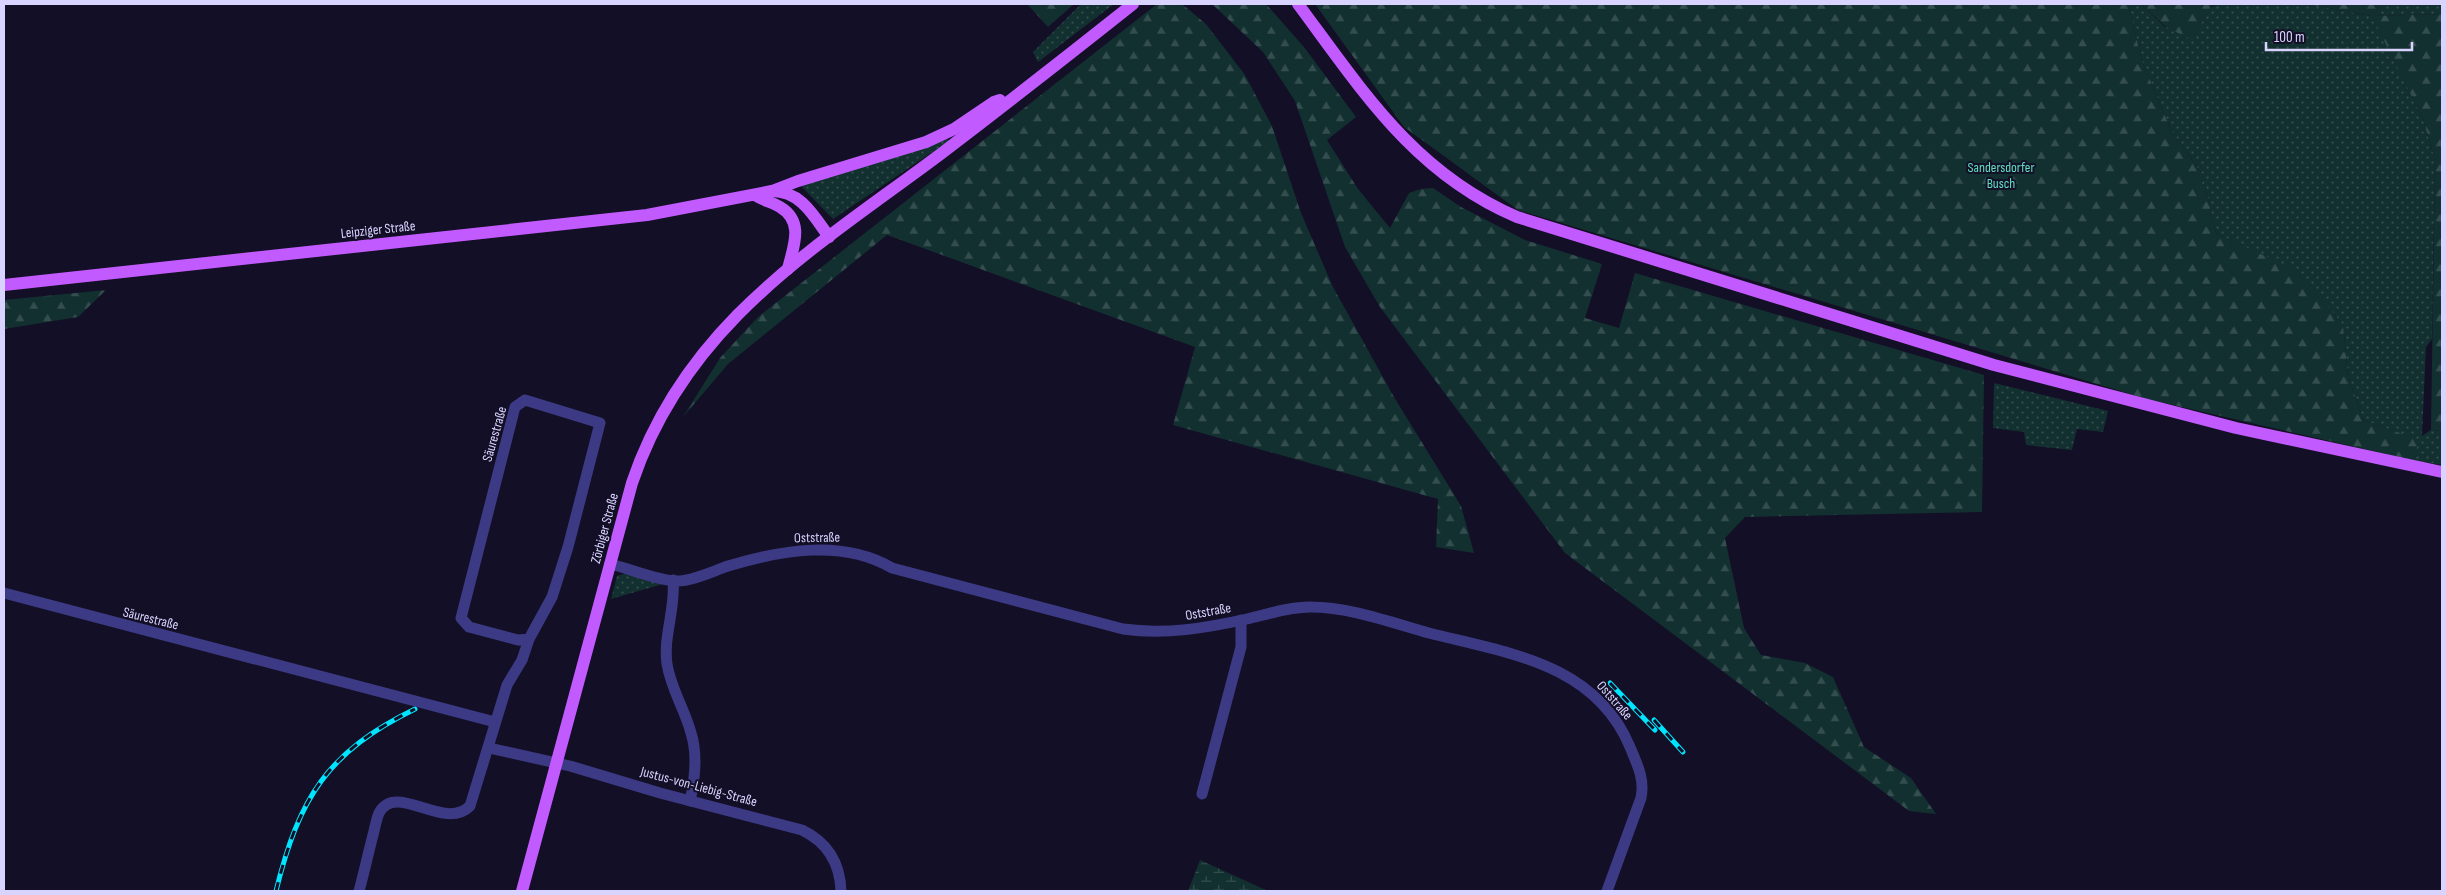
<svg xmlns="http://www.w3.org/2000/svg" width="2446" height="895" font-family="'Sofia Sans Condensed',sans-serif">
<defs>
<pattern id="grass-dots" width="8" height="8" patternUnits="userSpaceOnUse" patternTransform="scale(1.25)"><rect width="8" height="8" fill="#12302f"/><path d="M2 2h.1M6 6h.1" fill="none" stroke="#344d4e" stroke-width="1.8" stroke-linecap="round"/></pattern>
<pattern id="forest-firs" width="22" height="20" patternUnits="userSpaceOnUse" patternTransform="scale(1.25)"><rect width="22" height="20" fill="#12302f"/><path d="M5 1l3.5 6h-7zM16 11l3.5 6h-7z" fill="#344d4e"/></pattern>
<pattern id="wetland-marsh" width="20" height="14" patternUnits="userSpaceOnUse" patternTransform="scale(1.25)"><rect width="20" height="14" fill="#12302f"/><path d="M1 5h8M5 5V1M11 12h8M15 12V8" fill="none" stroke="#344d4e"/></pattern>
</defs>
<rect width="100%" height="100%" fill="#130f26"/>
<g fill="url(#grass-dots)">
<polygon points="1081,4 1114,4 1038,62 1033,52"/>
<polygon points="2128,4 2141,4 2165,27 2218,4 2307,4 2372,16 2382,4 2442,4 2442,14 2373,16 2423,119 2435,160 2432,339 2426,347 2422,436 2431,430 2442,431 2442,465 2412,460 2419,440 2363,420 2348,375 2343,325 2299,273 2216,233 2202,174 2171,130 2142,61"/>
<polygon points="945,136 949,141 833,219 799,184"/>
<polygon points="1994,383 2108,411 2103,432 2077,429 2072,450 2026,445 2024,432 1993,428"/>
<polygon points="627,573 663,584 611,599 617,576"/>
</g>
<g fill="url(#forest-firs)">
<polygon points="1027,4 1074,4 1048,27"/>
<polygon points="1157,4 1182,4 1206,24 1245,75 1272,126 1301,213 1333,287 1394,397 1461,506 1474,553 1436,547 1438,499 1173,425 1195,347 887,235 728,364 683,417 720,358 758,317"/>
<polygon points="1212,4 1266,4 1304,47 1356,117 1327,140 1358,189 1390,228 1409,193 1421,189 1433,188 1461,207 1525,240 1602,264 1585,318 1619,328 1635,273 1984,375 1982,512 1745,517 1725,538 1744,628 1761,655 1805,663 1833,677 1864,747 1911,778 1936,814 1909,811 1565,553 1380,307 1345,247 1295,101 1263,52"/>
<polygon points="1315,4 2128,4 2142,61 2171,130 2202,174 2216,233 2299,272 2343,325 2348,375 2363,420 2420,440 2412,460 2147,399 1518,210 1404,127"/>
<polygon points="2141,4 2217,4 2211,6 2192,40 2166,27"/>
<polygon points="2307,4 2382,4 2373,16 2442,14 2442,431 2431,430 2435,160 2423,119 2372,16"/>
<polygon points="106,290 78,317 4,329 4,300"/>
</g>
<polygon fill="url(#wetland-marsh)" points="1200,860 1268,891 1188,891"/>
<g fill="none" stroke-linecap="round" stroke-linejoin="round">
<g stroke="#3d3a85" stroke-width="11">
<path d="M610 564C628 568 659 581 677 581 693 581 713 571 728 566 781 550 843 539 892 568L1123 629C1166 635 1206 628 1247 619 1268 614 1289 607 1310 607 1350 607 1390 622 1429 633 1507 653 1595 663 1630 747 1637 764 1645 779 1641 798L1607 891"/>
<path d="M673 580C676 608 663 636 667 664 671 689 685 710 691 733 698 755 695 779 690 801"/>
<polyline points="4,593 495,722"/>
<path d="M489 748 570 766 660 793 802 830C827 842 840 863 841 891"/>
<polyline points="1202,794 1241,647 1241,620"/>
<path d="M359 891C364 873 368 854 373 835 375 828 376 820 379 813 396 781 444 832 470 806L507 685 522 660 529 639 552 597 568 547 600 423 525 400 515 407 461 618 469 627 518 640 529 639"/>
</g>
<g stroke="#c25bff" stroke-width="12">
<path d="M1298 4C1362 90 1414 173 1517 217L1994 365 2236 428 2442 472"/>
<path d="M772 191C801 191 814 216 829 237"/>
<path d="M755 195C764 201 772 202 780 207 805 222 793 247 788 269"/>
<polyline points="4,285 647,215 772,191 798,181 926,142 954,129 994,102 1000,100"/>
<path d="M522 891 632 483C686 323 814 249 942 153 1006 104 1070 54 1133 4"/>
</g>
<g stroke="#00e5ff" stroke-width="5">
<g id="rail">
<polyline points="1610,683 1655,730"/>
<polyline points="1654,720 1683,752"/>
<path d="M276 891C299 798 327 752 415 709"/>
</g>
</g>
<use href="#rail" stroke="#130f26" stroke-width="3" stroke-dasharray="9" stroke-linecap="butt"/>
</g>
<g text-anchor="middle" stroke-width="4" stroke-linejoin="round" paint-order="stroke">
<g font-size="14" fill="#5fe0c0" stroke="#130f26">
<text x="2001" y="172">Sandersdorfer<tspan x="2001" dy="16">Busch</tspan></text>
</g>
<g font-size="14" fill="#d9d4ff" stroke="#130f26">
<text transform="translate(378 229) rotate(-6)" y="5">Leipziger Straße</text>
<text transform="translate(494 434) rotate(-74)" y="5">Säurestraße</text>
<text transform="translate(604 528) rotate(-75)" y="5">Zörbiger Straße</text>
<text transform="translate(817 537) rotate(-1)" y="5">Oststraße</text>
<text transform="translate(1208 611) rotate(-10)" y="5">Oststraße</text>
<text transform="translate(151 618) rotate(14)" y="5">Säurestraße</text>
<text transform="translate(1615 700) rotate(49)" y="5">Oststraße</text>
<text transform="translate(699 786) rotate(15)" y="5">Justus-von-Liebig-Straße</text>
</g>
</g>
<rect width="2446" height="895" fill="none" stroke="#d9d4ff" stroke-width="10"/>
<path d="M2266 42v8h146v-8" fill="none" stroke="#d9d4ff" stroke-width="2.5"/>
<text x="2274" y="42" font-size="15" fill="#d9d4ff" stroke="#130f26" stroke-width="4" paint-order="stroke">100 m</text>
</svg>
